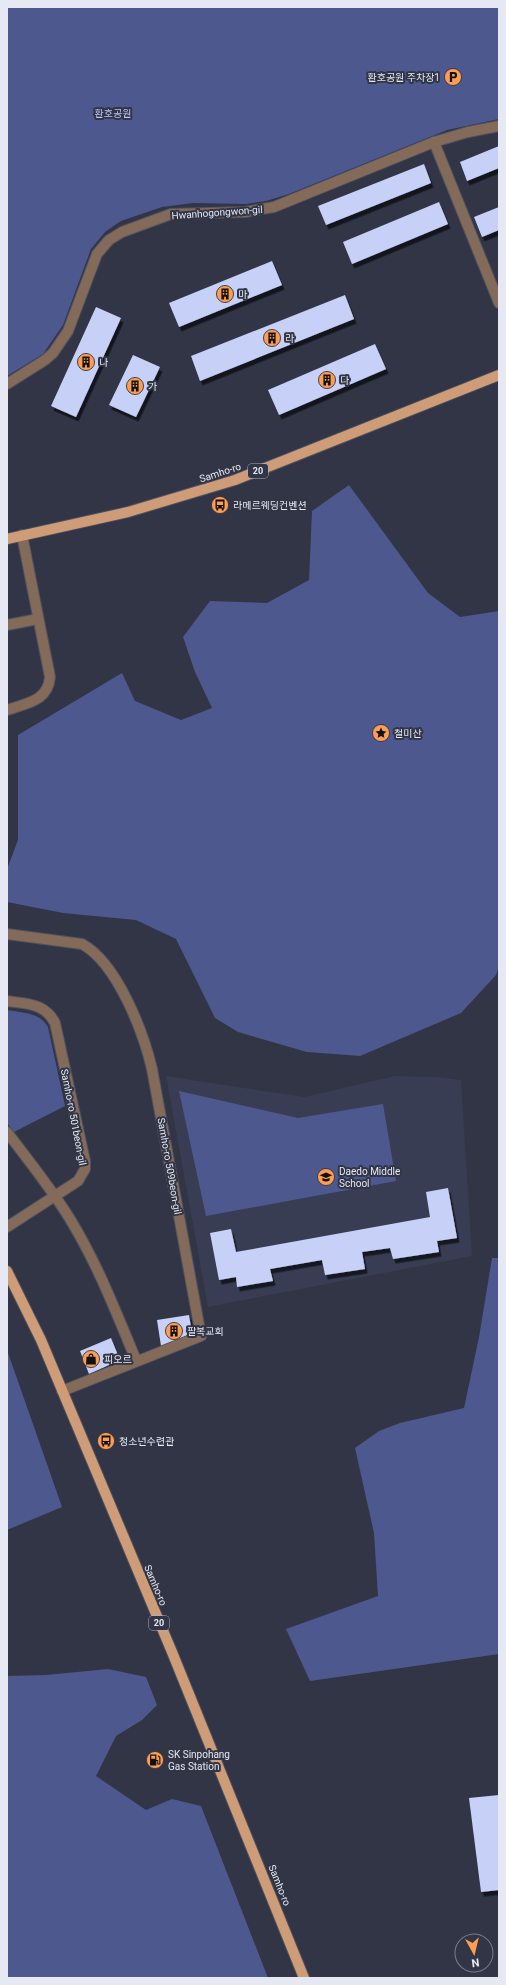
<svg xmlns="http://www.w3.org/2000/svg" width="506" height="1985" font-family="Roboto,'Noto Sans KR',sans-serif">
<defs>
<filter id="shadow"><feDropShadow dx="2.5" dy="4.5" stdDeviation="0" flood-color="#0009"/></filter>
</defs>
<rect width="100%" height="100%" fill="#313545"/>
<polygon fill="#383d53" points="166,1076 304,1097 395,1076 435,1077 461,1080 472,1256 208,1307"/>
<g fill="#4d588e">
<polygon points="7,7 499,7 499,119 447,130 289,194 266,201 246,204 193,203 162,207 121,221 105,232 91,249 63,325 43,354 7,376"/>
<polygon points="349,485 428,593 460,617 499,611 499,966 496,975 461,1013 360,1056 307,1052 238,1032 215,1018 176,939 136,920 63,913 7,902 7,869 18,840 18,735 122,673 135,701 181,720 212,708 195,672 183,637 210,601 267,603 309,580 312,511"/>
<path d="M7 1010C23 1013 39 1012 48 1027L65 1106 14 1132 7 1123Z"/>
<polygon points="179,1091 298,1118 383,1104 396,1181 206,1216"/>
<polygon points="492,1258 499,1258 499,1654 310,1681 286,1629 378,1596 374,1533 355,1448 379,1431 400,1423 464,1408 479,1337"/>
<polygon points="7,1350 62,1507 7,1530"/>
<polygon points="108,1669 146,1677 157,1705 142,1720 116,1736 96,1776 146,1810 172,1799 201,1806 268,1978 7,1978 7,1676 46,1675"/>
</g>
<g fill="#c7d1f7" filter="url(#shadow)">
<polygon points="499,146 499,168 467,181 460,162"/>
<polygon points="424,164 431,183 326,225 318,206"/>
<polygon points="439,202 448,224 352,264 343,242"/>
<polygon points="499,207 499,230 482,237 474,217"/>
<polygon points="272,261 282,285 179,327 169,303"/>
<polygon points="345,295 354,319 200,381 191,356"/>
<polygon points="96,307 121,318 76,417 51,406"/>
<polygon points="375,344 386,369 279,415 268,390"/>
<polygon points="133,355 160,367 136,417 109,405"/>
<polygon points="448,1188 457,1238 437,1241 439,1252 393,1259 390,1248 362,1252 365,1269 325,1275 322,1260 270,1269 273,1281 237,1287 236,1277 219,1280 210,1233 231,1229 236,1252 430,1217 426,1192"/>
<polygon points="189,1315 191,1327 186,1336 161,1346 157,1320"/>
<polygon points="111,1338 120,1360 89,1374 80,1351"/>
<polygon points="499,1795 499,1890 481,1892 469,1798"/>
</g>
<g fill="none" stroke-linecap="round" stroke-linejoin="round">
<g stroke="#4e5261" stroke-width="12">
<g id="street">
<polyline points="434,142 499,303"/>
<polyline points="7,384 45,360 53,353 68,331 97,254 109,240 122,232 171,214 245,212 274,207 434,142 468,132 499,126"/>
<polyline points="7,625 38,619"/>
<path d="M7 710C27 703 48 701 50 677L22 535"/>
<path d="M7 934 82 944C117 963 143 1031 152 1069L201 1336 62 1391"/>
<path d="M7 1001C27 1004 45 1003 55 1023L85 1161V1169L78 1181 7 1227"/>
<path d="M7 1132C28 1160 51 1188 70 1219 97 1263 116 1312 136 1360"/>
</g>
</g>
<g stroke="#4e5261" stroke-width="12">
<g id="primary">
<polyline points="7,539 128,512 235,480 499,375"/>
<polyline points="7,1271 41,1340 172,1652 304,1978"/>
</g>
</g>
<use href="#street" stroke="#836a59" stroke-width="10"/>
<use href="#primary" stroke="#cf9c78" stroke-width="10"/>
</g>
<defs>
<g id="parking-disc" transform="scale(0.9)"><circle r="9.5" fill="#fc9d52" stroke="#313545"/><path d="M-3.5-5.5H1a3.5 3.5 0 0 1 0 7H-1V5.5H-3.5ZM-1-3.4V-.6H.8a1.4 1.4 0 0 0 0-2.8Z" fill="#111"/></g>
<g id="building-disc" transform="scale(0.9)"><circle r="9.5" fill="#fc9d52" stroke="#313545"/><path d="M-4-6H4V6H1V3H-1V6H-4ZM-2.5-4.3h1.7v1.8h-1.7ZM.8-4.3h1.7v1.8H.8ZM-2.5-1h1.7V.8h-1.7ZM.8-1h1.7V.8H.8Z" fill="#111"/></g>
<g id="bus-disc" transform="scale(0.9)"><circle r="9.5" fill="#fc9d52" stroke="#313545"/><path d="M-5-6H5V4H4V6H2V4H-2V6H-4V4H-5ZM-3.5-4V0h7V-4ZM-3.5 1.2v1.5H-2V1.2ZM2 1.2v1.5H3.5V1.2Z" fill="#111"/></g>
<g id="sight-disc" transform="scale(0.9)"><circle r="9.5" fill="#fc9d52" stroke="#313545"/><path d="M0-6L1.8-2.2L6-1.7L2.9 1.2L3.7 5.4L0 3.3L-3.7 5.4L-2.9 1.2L-6-1.7L-1.8-2.2Z" fill="#111"/></g>
<g id="school-disc" transform="scale(0.9)"><circle r="9.5" fill="#fc9d52" stroke="#313545"/><path d="M0-5L7-2L0 1L-7-2ZM-4 1L0 2.5L4 1V4Q0 6-4 4Z" fill="#111"/></g>
<g id="shop-disc" transform="scale(0.9)"><circle r="9.5" fill="#fc9d52" stroke="#313545"/><path d="M-5-2.5h2.3a2.7 3.5 0 0 1 5.4 0H5L5.5 6h-11ZM-1.5-2.5h3a1.5 2.3 0 0 0-3 0Z" fill="#111"/></g>
<g id="fuel-disc" transform="scale(0.9)"><circle r="9.5" fill="#fc9d52" stroke="#313545"/><path d="M-5.5-6h7V0h2V4h1.3V-2.5L3-4.5l.8-.8L6-3V5H2.5V1h-1V6h-7ZM-4.2-4.7v3.2H.2V-4.7Z" fill="#111"/></g>
</defs>
<g fill-rule="evenodd">
<use href="#parking-disc" x="453" y="77"/>
<use href="#building-disc" x="225" y="294"/>
<use href="#building-disc" x="272" y="338"/>
<use href="#building-disc" x="86" y="362"/>
<use href="#building-disc" x="327" y="380"/>
<use href="#building-disc" x="135" y="386"/>
<use href="#bus-disc" x="220" y="505"/>
<use href="#sight-disc" x="381" y="733"/>
<use href="#school-disc" x="326" y="1177"/>
<use href="#building-disc" x="174" y="1331"/>
<use href="#shop-disc" x="91" y="1359"/>
<use href="#bus-disc" x="106" y="1441"/>
<use href="#fuel-disc" x="155" y="1760"/>
</g>
<g text-anchor="middle" stroke-width="4" stroke-linejoin="round" paint-order="stroke">
<g fill="#313545" stroke="#b0b3c0" stroke-width="1">
<rect x="248" y="464" width="20" height="14" rx="3"/>
<rect x="149" y="1616" width="20" height="14" rx="3"/>
</g>
<g font-size="9" font-weight="bold" fill="#e6e9f4">
<text x="258" y="474">20</text>
<text x="159" y="1626">20</text>
</g>
<g font-size="10" fill="#e6e9f4" stroke="#313545" text-anchor="start">
<text x="440" y="81" text-anchor="end">환호공원 주차장1</text>
<text x="238" y="298">마</text>
<text x="285" y="342">라</text>
<text x="99" y="366">나</text>
<text x="340" y="384">다</text>
<text x="148" y="390">가</text>
<text x="233" y="509">라메르웨딩컨벤션</text>
<text x="394" y="737">철미산</text>
<text x="339" y="1175">Daedo Middle<tspan x="339" dy="12">School</tspan></text>
<text x="187" y="1335">팔복교회</text>
<text x="104" y="1363">피오르</text>
<text x="119" y="1445">청소년수련관</text>
<text x="168" y="1758">SK Sinpohang<tspan x="168" dy="12">Gas Station</tspan></text>
</g>
<g font-size="10" fill="#b9c5f8" stroke="#313545">
<text x="113" y="117">환호공원</text>
</g>
<g font-size="10" fill="#e6e9f4" stroke="#313545">
<text transform="translate(217 212) rotate(-4)" y="4">Hwanhogongwon-gil</text>
<text transform="translate(220 472) rotate(-18)" y="4">Samho-ro</text>
<text transform="translate(74 1117) rotate(79)" y="4">Samho-ro 501beon-gil</text>
<text transform="translate(170 1166) rotate(80)" y="4">Samho-ro 509beon-gil</text>
<text transform="translate(156 1585) rotate(67)" y="4">Samho-ro</text>
<text transform="translate(280 1885) rotate(68)" y="4">Samho-ro</text>
</g>
</g>
<rect width="506" height="1985" fill="none" stroke="#e6e9f4" stroke-width="16"/>
<g transform="translate(474 1953) rotate(172)"><circle r="19" fill="#313545" stroke="#797d8b"/>
<path d="M0-3L7 15L0 10L-7 15Z" fill="#fc9d52"/>
<text y="-6" font-size="11" font-weight="bold" text-anchor="middle" fill="#e6e9f4">N</text>
</g>
</svg>
